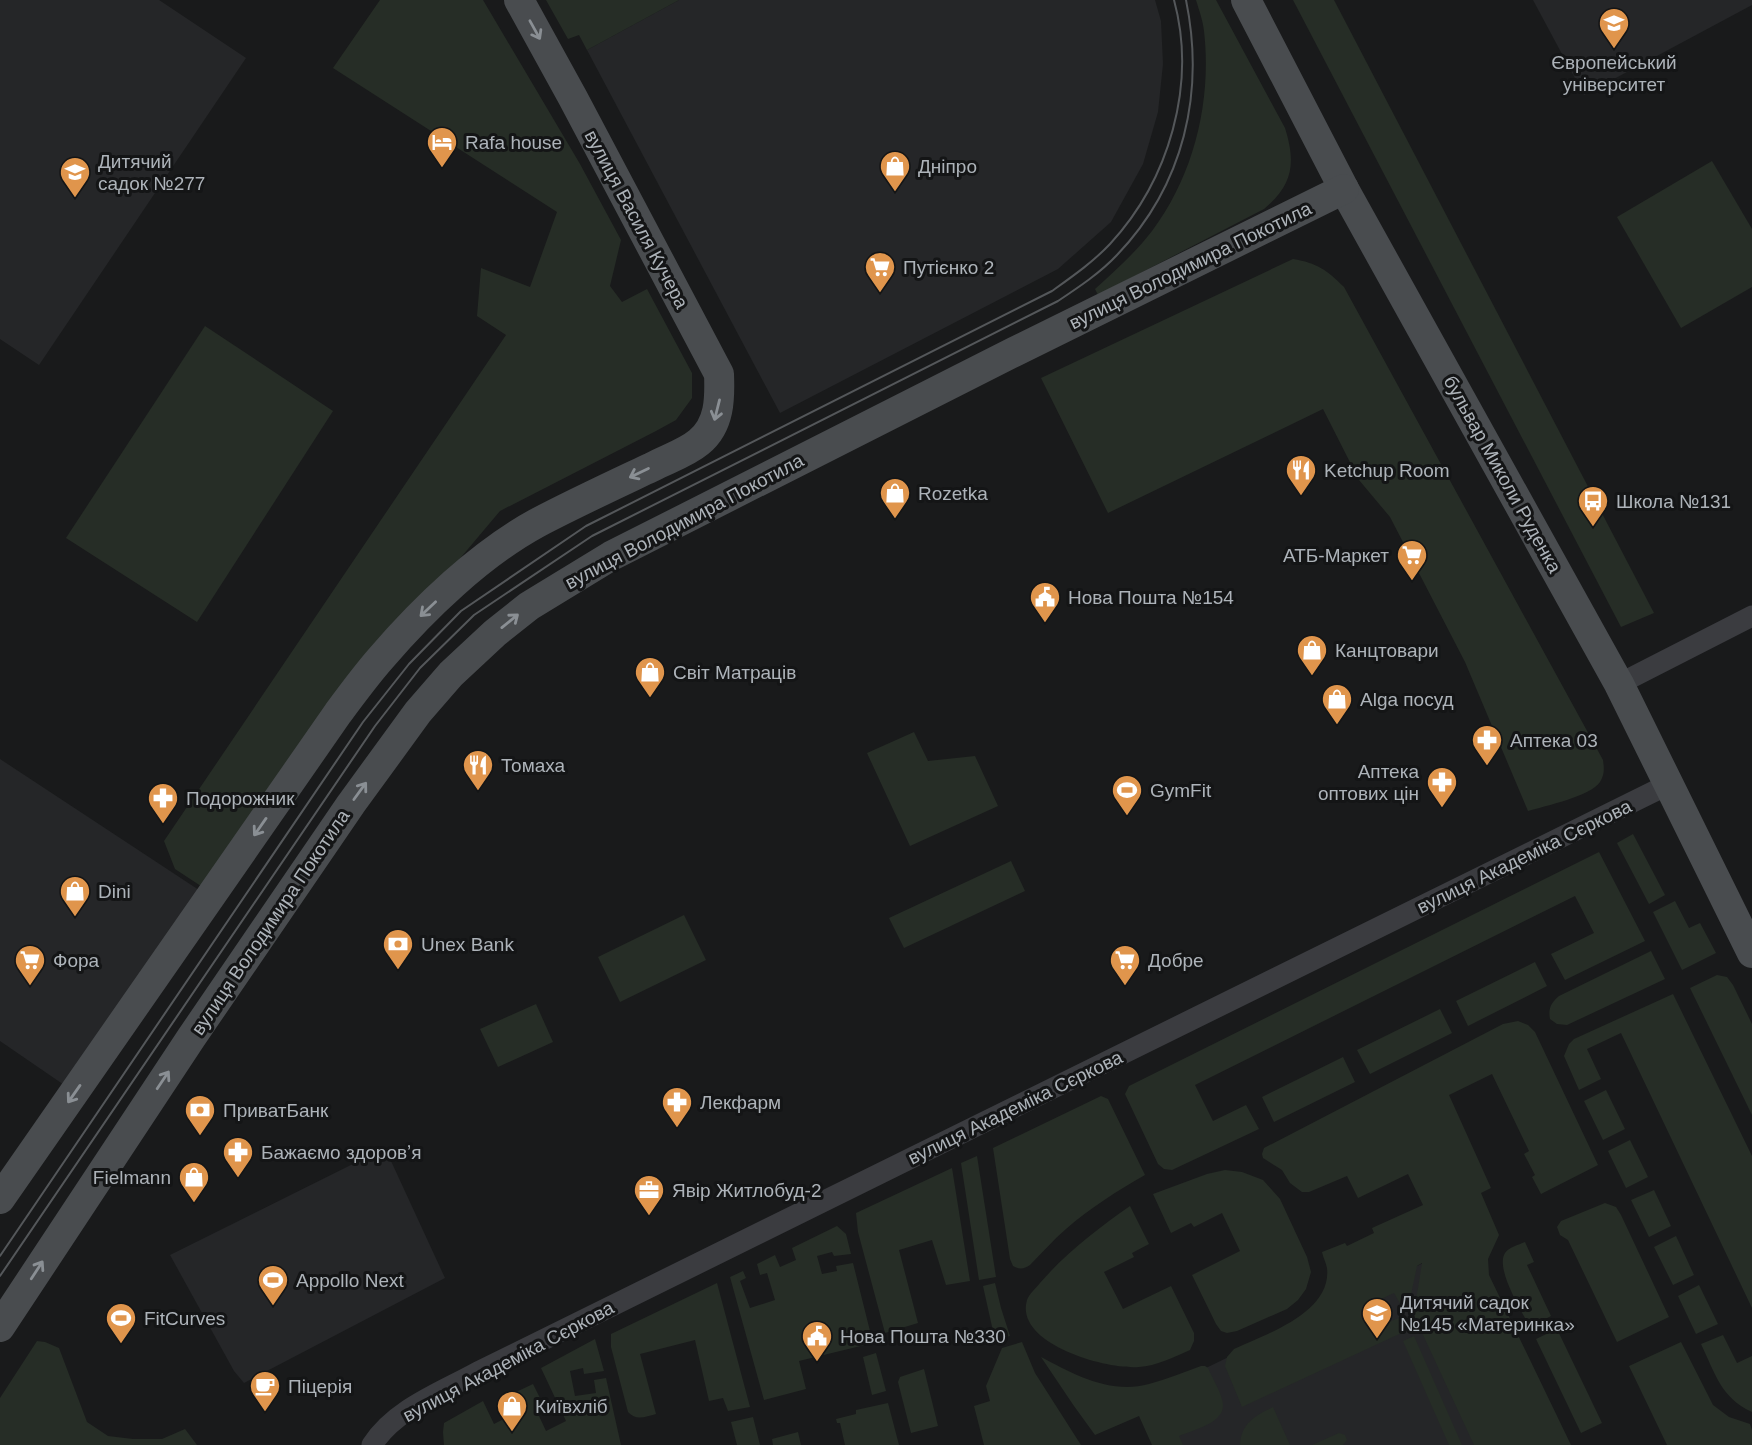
<svg xmlns="http://www.w3.org/2000/svg" width="1752" height="1445" font-family="Arial,sans-serif">
<rect width="100%" height="100%" fill="#191a1b"/>
<g fill="#252628">
<polygon points="0,0 159,0 246,58 39,365 0,339"/>
<polygon points="679,0 1155,0 1161,21 1163,64 1158,112 1143,164 1111,222 1058,269 780,413 587,50"/>
<polygon points="1533,0 1752,0 1752,5 1584,95"/>
<polygon points="0,759 208,896 70,1089 0,1041"/>
<polygon points="385,1148 445,1278 244,1383 234,1371 170,1255"/>
<polygon points="1448,1251 1538,1445 1168,1445 1146,1397"/>
</g>
<g fill="#262d26">
<polygon points="380,0 483,0 580,164 621,240 610,286 622,302 647,289 692,373 692,398 676,420 656,431 500,511 366,670 210,892 175,869 164,841 506,335 477,316 481,268 530,287 557,212 333,68"/>
<polygon points="546,0 679,0 587,50 579,35 568,39"/>
<path d="M1196 0H1216L1285 128C1296 163 1293 185 1264 209L1098 295 1095 289C1115 271 1135 253 1152 231 1194 175 1212 101 1204 31 1203 21 1199 10 1196 0Z"/>
<polygon points="1293,0 1334,0 1654,613 1621,627"/>
<polygon points="1712,161 1752,229 1752,287 1681,328 1617,217"/>
<path d="M1293 259C1317 263 1327 270 1344 287L1603 760C1604 768 1605 774 1600 782 1591 796 1545 806 1528 811L1465 662 1390 517 1359 480 1323 409 1108 513 1041 378Z"/>
<polygon points="205,326 333,411 197,622 66,538"/>
<polygon points="914,732 928,761 975,756 998,806 910,846 867,753"/>
<polygon points="1633,834 1665,895 1649,904 1617,843"/>
<polygon points="1599,852 1645,941 1565,980 1551,954 1594,933 1575,896 1195,1085 1213,1121 1246,1105 1259,1129 1172,1170 1164,1169 1158,1164 1125,1094 1129,1086"/>
<polygon points="1011,861 1025,891 904,948 889,918"/>
<polygon points="1675,901 1689,928 1700,923 1716,953 1682,970 1653,912"/>
<polygon points="684,915 706,960 620,1002 598,957"/>
<path d="M1651 951 1665 979 1567 1025 1557 1024 1550 1019C1548 1008 1551 1003 1559 996Z"/>
<polygon points="1535,962 1547,986 1468,1026 1456,1001"/>
<polygon points="1717,975 1727,977 1733,985 1752,1024 1752,1115 1690,988"/>
<polygon points="1673,994 1752,1156 1752,1308 1621,1033 1587,1049 1601,1079 1579,1090 1564,1056 1569,1044 1574,1039"/>
<polygon points="536,1004 553,1042 498,1067 480,1029"/>
<polygon points="1440,1009 1452,1033 1370,1074 1357,1050"/>
<path d="M1518 1021 1528 1025 1535 1032 1598 1165 1541 1194 1532 1177 1535 1175 1524 1154 1529 1151 1492 1074 1449 1095 1491 1188 1481 1193 1499 1235 1488 1259 1489 1275 1571 1445H1474L1412 1311 1417 1294 1422 1263 1417 1266 1409 1304 1402 1307 1394 1293 1370 1304 1381 1325 1404 1316 1410 1329 1242 1407 1225 1366 1227 1357 1234 1349C1266 1334 1332 1313 1327 1268 1326 1263 1323 1257 1322 1252L1345 1243 1347 1246 1374 1233 1372 1228 1423 1205 1408 1174 1358 1198 1347 1176 1309 1192H1302L1290 1183 1282 1170 1263 1158 1262 1154 1264 1148 1503 1024Z"/>
<polygon points="1343,1057 1355,1082 1274,1122 1262,1097"/>
<polygon points="1606,1090 1625,1129 1603,1140 1584,1101"/>
<path d="M1101 1096 1108 1099 1145 1175C1117 1191 1090 1208 1066 1229 1053 1240 1042 1253 1030 1265 1024 1269 1020 1270 1013 1266L1010 1259 993 1148Z"/>
<polygon points="1630,1140 1648,1177 1626,1188 1608,1151"/>
<polygon points="977,1156 996,1277 979,1280 961,1163"/>
<polygon points="952,1168 970,1281 946,1285 932,1240 899,1250 918,1323 885,1333 858,1232 856,1213"/>
<polygon points="1225,1170 1242,1172 1263,1180 1280,1199 1307,1257 1311,1272 1306,1289 1298,1300 1287,1309 1237,1331 1227,1333 1221,1331 1216,1324 1192,1275 1240,1251 1222,1213 1194,1227 1191,1223 1171,1233 1153,1194 1207,1174"/>
<polygon points="1654,1190 1671,1226 1649,1237 1631,1200"/>
<polygon points="1605,1203 1616,1207 1621,1215 1669,1317 1617,1342 1568,1240 1560,1235 1557,1227 1561,1221"/>
<path d="M1130 1206 1149 1244 1132 1253 1134 1257 1104 1272 1123 1309 1171 1286 1194 1333V1341L1190 1350C1174 1357 1156 1366 1139 1367 1107 1370 1014 1344 1027 1300 1029 1294 1036 1288 1040 1283 1066 1253 1097 1229 1130 1206Z"/>
<polygon points="837,1226 846,1234 851,1254 834,1256 832,1252 817,1256 822,1274 837,1271 836,1266 853,1263 873,1343 799,1361 806,1389 764,1400 730,1277 743,1271 746,1278 740,1281 750,1308 775,1300 767,1273 760,1275 757,1264 775,1255 780,1267 796,1260 792,1248"/>
<polygon points="1676,1236 1694,1275 1673,1285 1654,1247"/>
<path d="M1525 1242 1534 1262 1527 1265 1551 1316 1530 1327C1522 1312 1495 1269 1505 1253 1509 1247 1518 1245 1525 1242Z"/>
<path d="M717 1283 750 1407 728 1411 723 1398 709 1401 695 1340 640 1354 656 1414C645 1417 636 1421 628 1412L611 1347V1334Z"/>
<polygon points="995,1283 1001,1308 1010,1336 995,1340 983,1286"/>
<polygon points="1699,1285 1718,1324 1696,1334 1678,1296"/>
<polygon points="1557,1329 1602,1423 1581,1433 1536,1339"/>
<path d="M1723 1335 1737 1363 1752 1356V1412C1721 1398 1715 1373 1701 1344Z"/>
<polygon points="1414,1336 1462,1445 1449,1445 1403,1341"/>
<polygon points="595,1339 604,1371 584,1374 583,1368 570,1371 575,1396 596,1393 594,1380 606,1378 621,1445 444,1445 443,1432 444,1423 483,1401 494,1424 525,1408 516,1392 533,1384 547,1412 539,1416 546,1431 566,1421 541,1368"/>
<polygon points="37,1341 45,1342 59,1348 87,1422 108,1436 133,1439 162,1439 185,1429 197,1445 0,1445 0,1398"/>
<polygon points="1022,1342 1035,1373 1081,1445 984,1445 974,1406 990,1401 986,1386 1002,1348"/>
<polygon points="1681,1342 1713,1405 1729,1417 1750,1424 1752,1430 1752,1445 1667,1445 1629,1366"/>
<polygon points="876,1353 886,1391 872,1395 863,1357"/>
<path d="M1041 1357C1073 1374 1111 1395 1149 1384 1167 1379 1184 1372 1201 1366H1205L1208 1368C1212 1378 1223 1395 1223 1405 1224 1423 1193 1430 1179 1436L1183 1445H1152L1139 1416 1095 1435 1074 1406Z"/>
<polygon points="924,1369 938,1426 911,1433 898,1382 900,1377"/>
<polygon points="888,1403 899,1445 845,1445 840,1423 837,1423 836,1419 856,1414 856,1410"/>
<path d="M1273 1407 1290 1445H1240C1241 1423 1255 1416 1273 1407Z"/>
<polygon points="753,1417 760,1445 737,1445 731,1422"/>
<polygon points="798,1432 801,1445 773,1445 772,1439"/>
<polygon points="1339,1433 1345,1435 1347,1440 1343,1445 1312,1445"/>
</g>
<g fill="none" stroke-linecap="round" stroke-linejoin="round">
<g stroke="#3b3c40" stroke-width="21">
<polyline points="1619,684 1752,616"/>
<path d="M372 1445C395 1409 442 1392 478 1372L1669 784"/>
</g>
<g stroke="#494c4f" stroke-width="30">
<polyline points="1246,0 1344,189 1619,684 1752,953"/>
<path d="M0 1199 338 713C352 694 366 675 381 658 423 609 480 554 537 523 575 503 614 485 652 467 667 459 686 453 699 442 720 425 720 398 719 374L573 98 519 0"/>
<polyline points="0,1327 191,1038 351,804 418,712 451,674 495,633 529,606 611,556 1014,352 1344,189"/>
</g>
<g stroke="#54575a" stroke-width="2">
<path d="M0 1256 363 722 409 664 461 611 586 526 1052 291C1073 276 1093 262 1110 244 1169 180 1197 85 1174 0"/>
<path d="M0 1276 375 726 420 668 474 615 592 536 1058 301C1079 287 1100 273 1117 255 1184 185 1205 93 1186 0"/>
</g>
</g>
<defs><path id="oneway-shaft" d="M-6 0H5M1.5-3L5.5 0L1.5 3" fill="none" stroke-width="1.6" stroke-linecap="round" stroke-linejoin="round" transform="scale(1.75)"/></defs>
<g stroke="#8a8f94">
<use href="#oneway-shaft" transform="translate(535 30) rotate(61)"/>
<use href="#oneway-shaft" transform="translate(717 410) rotate(104)"/>
<use href="#oneway-shaft" transform="translate(639 473) rotate(154)"/>
<use href="#oneway-shaft" transform="translate(428 609) rotate(137)"/>
<use href="#oneway-shaft" transform="translate(510 621) rotate(-39)"/>
<use href="#oneway-shaft" transform="translate(360 791) rotate(-54)"/>
<use href="#oneway-shaft" transform="translate(260 827) rotate(125)"/>
<use href="#oneway-shaft" transform="translate(163 1080) rotate(-56)"/>
<use href="#oneway-shaft" transform="translate(74 1094) rotate(125)"/>
<use href="#oneway-shaft" transform="translate(37 1270) rotate(-57)"/>
</g>
<defs>
<g id="university-pin" transform="scale(1.575)"><path d="M0 17L-7.5 6A9.5 9.5 0 1 1 7.5 6Z" fill="#e0954c" stroke="#141516"/><path d="M0-5L7-2L0 1L-7-2ZM-4 1L0 2.5L4 1V4Q0 6-4 4Z" fill="#fff"/></g>
<g id="hotel-pin" transform="scale(1.575)"><path d="M0 17L-7.5 6A9.5 9.5 0 1 1 7.5 6Z" fill="#e0954c" stroke="#141516"/><path d="M-6-4.5h1.5V1H6V5H4.5V3h-9V5H-6ZM-4 0a1.8 1.8 0 1 1 3.6 0ZM.5 0V-2.5h3Q6-2.5 6 0Z" fill="#fff"/></g>
<g id="shop-pin" transform="scale(1.575)"><path d="M0 17L-7.5 6A9.5 9.5 0 1 1 7.5 6Z" fill="#e0954c" stroke="#141516"/><path d="M-5-2.5h2.3a2.7 3.5 0 0 1 5.4 0H5L5.5 6h-11ZM-1.5-2.5h3a1.5 2.3 0 0 0-3 0Z" fill="#fff"/></g>
<g id="school-pin" transform="scale(1.575)"><path d="M0 17L-7.5 6A9.5 9.5 0 1 1 7.5 6Z" fill="#e0954c" stroke="#141516"/><path d="M0-5L7-2L0 1L-7-2ZM-4 1L0 2.5L4 1V4Q0 6-4 4Z" fill="#fff"/></g>
<g id="supermarket-pin" transform="scale(1.575)"><path d="M0 17L-7.5 6A9.5 9.5 0 1 1 7.5 6Z" fill="#e0954c" stroke="#141516"/><path d="M-6-5.5h2.5l.6 2H6L4.5 2H-2.5L-4.4-4H-6ZM-1.5 3.2a1.3 1.3 0 1 0 .1 0ZM3 3.2a1.3 1.3 0 1 0 .1 0Z" fill="#fff"/></g>
<g id="restaurant-pin" transform="scale(1.575)"><path d="M0 17L-7.5 6A9.5 9.5 0 1 1 7.5 6Z" fill="#e0954c" stroke="#141516"/><path d="M-5-6h1v4h1v-4h1v4h1v-4h1v5L-1.5 .5V6h-2V.5L-5-1ZM5-6V6H3V1.5H1.5Q1.5-4 5-6Z" fill="#fff"/></g>
<g id="bus-pin" transform="scale(1.575)"><path d="M0 17L-7.5 6A9.5 9.5 0 1 1 7.5 6Z" fill="#e0954c" stroke="#141516"/><path d="M-5-6H5V4H4V6H2V4H-2V6H-4V4H-5ZM-3.5-4V0h7V-4ZM-3.5 1.2v1.5H-2V1.2ZM2 1.2v1.5H3.5V1.2Z" fill="#fff"/></g>
<g id="civic-pin" transform="scale(1.575)"><path d="M0 17L-7.5 6A9.5 9.5 0 1 1 7.5 6Z" fill="#e0954c" stroke="#141516"/><path d="M-.6-6.5H3V-4.5H.6V-3L4-1V1h2V6H-6V1h2V-1L-.6-3ZM-1.2 2.5V6h2.4V2.5Z" fill="#fff"/></g>
<g id="pharmacy-pin" transform="scale(1.575)"><path d="M0 17L-7.5 6A9.5 9.5 0 1 1 7.5 6Z" fill="#e0954c" stroke="#141516"/><path d="M-2-6h4v4h4v4h-4v4h-4v-4h-4v-4h4Z" fill="#fff"/></g>
<g id="stadium-pin" transform="scale(1.575)"><path d="M0 17L-7.5 6A9.5 9.5 0 1 1 7.5 6Z" fill="#e0954c" stroke="#141516"/><path d="M0-5a6.5 5 0 1 0 0 10a6.5 5 0 1 0 0-10ZM-3.5-1.8h7v3.6h-7Z" fill="#fff"/></g>
<g id="bank-pin" transform="scale(1.575)"><path d="M0 17L-7.5 6A9.5 9.5 0 1 1 7.5 6Z" fill="#e0954c" stroke="#141516"/><path d="M-6-4H6V4H-6ZM0-2.3a2.3 2.3 0 1 0 0 4.6a2.3 2.3 0 1 0 0-4.6Z" fill="#fff"/></g>
<g id="office-pin" transform="scale(1.575)"><path d="M0 17L-7.5 6A9.5 9.5 0 1 1 7.5 6Z" fill="#e0954c" stroke="#141516"/><path d="M-6-3h4V-5.5h4V-3h4V5H-6ZM-1-4.5V-3h2v-1.5ZM-6 0V1H6V0Z" fill="#fff"/></g>
<g id="cafe-pin" transform="scale(1.575)"><path d="M0 17L-7.5 6A9.5 9.5 0 1 1 7.5 6Z" fill="#e0954c" stroke="#141516"/><path d="M-5.5-4.5H6V0H3Q3 3.5 0 3.5H-2.5Q-5.5 3.5-5.5 0ZM3-3.2v2h1.7v-2ZM-6 4.5H4V6H-6Z" fill="#fff"/></g>
</defs>
<g fill-rule="evenodd">
<use href="#university-pin" x="1614" y="23"/>
<use href="#hotel-pin" x="442" y="142"/>
<use href="#shop-pin" x="895" y="166"/>
<use href="#school-pin" x="75" y="172"/>
<use href="#supermarket-pin" x="880" y="267"/>
<use href="#restaurant-pin" x="1301" y="470"/>
<use href="#shop-pin" x="895" y="493"/>
<use href="#bus-pin" x="1593" y="501"/>
<use href="#supermarket-pin" x="1412" y="555"/>
<use href="#civic-pin" x="1045" y="597"/>
<use href="#shop-pin" x="1312" y="650"/>
<use href="#shop-pin" x="650" y="672"/>
<use href="#shop-pin" x="1337" y="699"/>
<use href="#pharmacy-pin" x="1487" y="740"/>
<use href="#restaurant-pin" x="478" y="765"/>
<use href="#pharmacy-pin" x="1442" y="782"/>
<use href="#stadium-pin" x="1127" y="790"/>
<use href="#pharmacy-pin" x="163" y="798"/>
<use href="#shop-pin" x="75" y="891"/>
<use href="#bank-pin" x="398" y="944"/>
<use href="#supermarket-pin" x="30" y="960"/>
<use href="#supermarket-pin" x="1125" y="960"/>
<use href="#pharmacy-pin" x="677" y="1102"/>
<use href="#bank-pin" x="200" y="1110"/>
<use href="#pharmacy-pin" x="238" y="1152"/>
<use href="#shop-pin" x="194" y="1177"/>
<use href="#office-pin" x="649" y="1190"/>
<use href="#stadium-pin" x="273" y="1280"/>
<use href="#school-pin" x="1377" y="1313"/>
<use href="#stadium-pin" x="121" y="1318"/>
<use href="#civic-pin" x="817" y="1336"/>
<use href="#cafe-pin" x="265" y="1386"/>
<use href="#shop-pin" x="512" y="1406"/>
</g>
<g text-anchor="middle" stroke-width="6" stroke-linejoin="round" paint-order="stroke">
<g font-size="19" fill="#adb3b9" stroke="#141516" text-anchor="start">
<text x="1614" y="69" text-anchor="middle">Європейський<tspan x="1614" dy="22">університет</tspan></text>
<text x="465" y="149">Rafa house</text>
<text x="98" y="168">Дитячий<tspan x="98" dy="22">садок №277</tspan></text>
<text x="918" y="173">Дніпро</text>
<text x="903" y="274">Путієнко 2</text>
<text x="1324" y="477">Ketchup Room</text>
<text x="918" y="500">Rozetka</text>
<text x="1616" y="508">Школа №131</text>
<text x="1389" y="562" text-anchor="end">АТБ-Маркет</text>
<text x="1068" y="604">Нова Пошта №154</text>
<text x="1335" y="657">Канцтовари</text>
<text x="673" y="679">Світ Матраців</text>
<text x="1360" y="706">Alga посуд</text>
<text x="1510" y="747">Аптека 03</text>
<text x="501" y="772">Томаха</text>
<text x="1419" y="778" text-anchor="end">Аптека<tspan x="1419" dy="22">оптових цін</tspan></text>
<text x="1150" y="797">GymFit</text>
<text x="186" y="805">Подорожник</text>
<text x="98" y="898">Dini</text>
<text x="421" y="951">Unex Bank</text>
<text x="53" y="967">Фора</text>
<text x="1148" y="967">Добре</text>
<text x="700" y="1109">Лекфарм</text>
<text x="223" y="1117">ПриватБанк</text>
<text x="261" y="1159">Бажаємо здоровʼя</text>
<text x="171" y="1184" text-anchor="end">Fielmann</text>
<text x="672" y="1197">Явір Житлобуд-2</text>
<text x="296" y="1287">Appollo Next</text>
<text x="1400" y="1309">Дитячий садок<tspan x="1400" dy="22">№145 «Материнка»</tspan></text>
<text x="144" y="1325">FitCurves</text>
<text x="840" y="1343">Нова Пошта №330</text>
<text x="288" y="1393">Піцерія</text>
<text x="535" y="1413">Київхліб</text>
</g>
<g font-size="19" fill="#adb3b9" stroke="#141516">
<text transform="translate(637 219) rotate(62)" y="7">вулиця Василя Кучера</text>
<text transform="translate(1190 265) rotate(-26)" y="7">вулиця Володимира Покотила</text>
<text transform="translate(1503 474) rotate(61)" y="7">бульвар Миколи Руденка</text>
<text transform="translate(684 521) rotate(-28)" y="7">вулиця Володимира Покотила</text>
<text transform="translate(1524 856) rotate(-26)" y="7">вулиця Академіка Сєркова</text>
<text transform="translate(270 922) rotate(-56)" y="7">вулиця Володимира Покотила</text>
<text transform="translate(1015 1107) rotate(-26)" y="7">вулиця Академіка Сєркова</text>
<text transform="translate(508 1361) rotate(-28)" y="7">вулиця Академіка Сєркова</text>
</g>
</g>
</svg>
